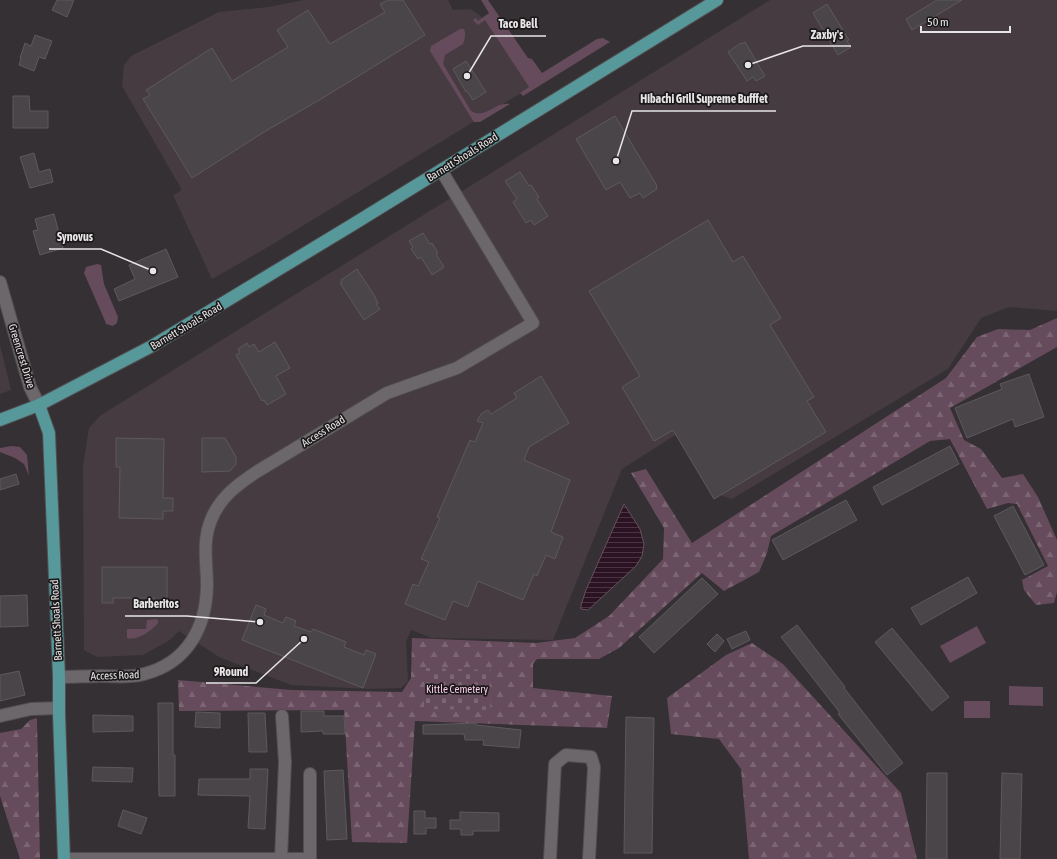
<svg xmlns="http://www.w3.org/2000/svg" width="1057" height="859" font-family="'Asap Condensed',sans-serif">
<defs>
<pattern id="forest-firs" width="22" height="20" patternUnits="userSpaceOnUse"><rect width="22" height="20" fill="#654b5b"/><path d="M5 1l3.5 6h-7zM16 11l3.5 6h-7z" fill="#7b6573"/></pattern>
<pattern id="cemetery-stones" width="16" height="16" patternUnits="userSpaceOnUse"><rect width="16" height="16" fill="#654b5b"/><path d="M2 7V4a2 2 0 0 1 4 0v3zM10 15v-3a2 2 0 0 1 4 0v3z" fill="#7b6573"/></pattern>
<pattern id="water-rules" width="6" height="5" patternUnits="userSpaceOnUse"><rect width="6" height="5" fill="#2c1323"/><path d="M0 2.5h6" fill="none" stroke="#4b3543"/></pattern>
</defs>
<rect width="100%" height="100%" fill="#353033"/>
<g fill="#453b41">
<polygon points="304,0 448,0 453,10 471,9 487,21 531,87 263,250 212,279 173,195 182,190 122,86 124,65 131,56 219,12 268,7"/>
<polygon points="770,0 1057,0 1057,311 1009,307 981,318 948,369 732,499 714,493 677,434 622,469 553,640 432,638 411,630 406,642 408,681 401,688 368,689 291,685 219,657 179,631 170,640 143,655 97,657 84,650 83,466 89,428 101,415"/>
<polygon points="0,345 11,390 0,394"/>
</g>
<g fill="#654b5b">
<polygon points="481,0 488,0 528,58 532,59 542,73 597,39 603,38 610,42 523,96 520,93 529,87 485,20 478,25 473,20 476,18 478,21 489,13"/>
<path d="M460 29H464C466 33 465 40 463 44L445 55 443 64 471 111C485 120 495 101 510 104L480 122H474L472 119 430 51 431 46Z"/>
<polygon points="97,264 101,265 104,284 118,317 117,323 113,326 106,324 105,321 84,273 86,267"/>
<polygon points="12,446 20,447 27,455 29,476 24,464 15,458 0,452 0,448"/>
<path d="M156 619 158 620V623C151 631 138 641 127 638V629H146L147 620Z"/>
<polygon points="977,626 986,643 950,663 940,646"/>
<polygon points="1009,686 1043,687 1043,706 1009,705"/>
<rect x="964" y="701" width="26" height="17"/>
</g>
<g fill="url(#forest-firs)">
<polygon points="1057,318 1057,347 950,408 964,440 981,449 1002,478 1023,474 1038,497 1057,540 1057,592 1054,603 1036,605 1024,590 1022,580 1048,566 1017,504 1008,503 987,509 950,439 930,441 771,536 767,553 759,572 724,591 702,573 619,648 599,659 537,659 533,664 533,688 612,696 607,728 415,721 407,843 352,842 344,710 179,711 178,680 292,690 402,692 411,678 412,638 536,643 575,638 609,616 663,559 664,528 631,473 646,469 692,543 946,378 977,337 998,329 1030,330"/>
<polygon points="752,643 783,664 901,793 917,859 749,859 741,769 719,739 671,734 667,698 726,655"/>
<polygon points="37,718 40,859 20,859 0,796 0,733 21,729 30,720"/>
</g>
<polygon fill="url(#cemetery-stones)" points="425,668 491,670 490,710 424,709"/>
<polygon fill="url(#water-rules)" stroke="#64525e" points="624,504 640,529 644,544 642,556 636,566 588,610 581,609 581,605 586,590"/>
<g fill="#494548" stroke="#5e595c">
<polygon points="57,0 74,0 67,17 52,10"/>
<polygon points="388,0 403,0 425,35 321,99 264,132 192,178 143,99 150,95 146,90 212,48 232,81 288,47 277,30 308,10 330,44 385,12 380,4"/>
<polygon points="937,0 962,0 912,30 906,19"/>
<polygon points="827,4 849,40 847,41 851,47 838,55 813,13"/>
<polygon points="35,35 52,41 45,59 39,57 34,71 19,65 21,58 20,58 25,43 31,46"/>
<polygon points="745,42 765,76 756,81 753,77 747,81 728,52 741,43 741,44"/>
<polygon points="466,61 486,92 473,100 467,91 466,92 453,69"/>
<polygon points="13,96 29,96 30,111 48,111 48,128 13,128"/>
<polygon points="615,116 657,186 656,187 657,189 643,198 640,193 630,198 620,182 606,190 576,139"/>
<polygon points="34,153 39,172 50,169 53,182 30,188 20,157"/>
<polygon points="520,172 529,186 531,185 539,197 537,199 548,216 534,225 531,220 526,223 513,202 517,199 505,181"/>
<polygon points="54,214 63,248 40,255 33,231 38,230 35,219"/>
<polygon points="708,220 733,262 743,256 781,318 770,325 814,397 807,401 826,432 714,499 673,430 654,441 622,387 640,376 589,291"/>
<polygon points="423,233 430,244 432,243 438,253 436,254 444,267 432,275 421,257 418,259 411,249 413,247 409,241"/>
<polygon points="166,249 178,277 119,301 114,289 135,279 129,265"/>
<polygon points="357,269 374,295 378,303 376,304 380,309 364,320 340,283 342,282 341,280"/>
<polygon points="275,342 290,368 276,376 286,394 267,405 264,400 262,401 236,355 240,353 238,349 247,343 249,347 254,344 259,352"/>
<polygon points="1029,374 1044,417 1015,427 1013,419 967,438 955,408 1002,389 1000,384"/>
<polygon points="541,376 569,423 529,447 524,460 570,480 551,532 563,537 555,559 546,555 537,576 534,574 523,600 478,581 468,607 453,601 445,620 405,604 413,584 418,586 429,562 421,559 440,518 437,517 470,440 475,442 483,423 477,421 481,414 488,410 491,414 517,398 514,393"/>
<polygon points="116,438 164,439 163,498 173,498 173,511 163,511 163,519 119,518 120,467 116,467"/>
<polygon points="202,438 225,438 236,457 236,464 230,471 202,472"/>
<polygon points="950,446 959,464 882,505 873,487"/>
<polygon points="16,474 19,484 0,490 0,479"/>
<polygon points="846,500 857,520 783,560 772,540"/>
<polygon points="1013,506 1044,565 1025,575 994,516"/>
<polygon points="102,567 167,567 167,603 155,603 155,598 113,598 113,603 102,603"/>
<polygon points="968,577 977,593 921,625 911,608"/>
<polygon points="702,578 718,594 654,653 639,637"/>
<polygon points="27,595 28,626 0,627 0,596"/>
<polygon points="256,605 266,609 264,615 283,623 286,617 296,621 294,626 311,632 313,629 346,642 344,647 364,655 366,650 376,654 363,688 242,640"/>
<polygon points="797,625 845,687 844,688 903,763 887,775 838,714 840,713 781,637"/>
<polygon points="892,628 949,697 932,711 875,642"/>
<polygon points="746,631 750,640 732,649 727,639"/>
<polygon points="717,634 724,641 715,652 707,644"/>
<polygon points="19,671 25,695 0,701 0,675"/>
<polygon points="158,703 173,703 173,755 175,755 175,796 159,796"/>
<polygon points="301,711 324,711 324,716 344,716 345,734 323,734 323,731 301,732"/>
<polygon points="196,712 220,713 220,728 195,727"/>
<polygon points="248,713 265,713 267,752 249,752"/>
<polygon points="93,715 133,716 133,731 93,732"/>
<polygon points="626,717 654,718 652,853 624,853"/>
<polygon points="476,723 476,725 521,730 519,748 483,745 484,740 465,740 464,734 423,734 423,725"/>
<polygon points="93,767 133,768 132,782 92,781"/>
<polygon points="250,769 268,769 265,829 248,828 250,796 198,795 199,779 250,779"/>
<polygon points="343,770 347,839 327,840 324,771"/>
<polygon points="927,773 947,773 947,859 926,859"/>
<polygon points="1002,773 1022,774 1020,859 1000,859"/>
<polygon points="123,810 147,818 141,834 118,826"/>
<polygon points="414,811 425,811 425,818 436,818 436,828 426,828 426,834 414,834"/>
<polygon points="460,812 499,813 499,831 473,831 473,835 461,835 461,829 450,829 450,820 460,820"/>
</g>
<g fill="none" stroke-linecap="round" stroke-linejoin="round">
<g stroke="#514d50" stroke-width="14">
<g id="minor">
<polyline points="0,282 30,387 39,405"/>
<path d="M59 677C73 677 87 676 102 676 115 676 130 678 144 674 187 663 206 628 207 586 207 563 202 542 211 520 220 497 238 484 258 471L387 393 457 368 533 323 441 170"/>
<polyline points="0,716 31,709 59,708"/>
<polyline points="310,774 310,859"/>
<polyline points="64,859 309,859"/>
<polyline points="281,859 285,762 282,716"/>
<polyline points="550,859 555,764 566,755 591,757 594,767 589,859"/>
</g>
</g>
<g stroke="#514d50" stroke-width="14">
<g id="major">
<polyline points="39,405 49,433 59,677 59,714 64,859"/>
<polyline points="0,420 39,405 152,346 352,225 717,0"/>
</g>
</g>
<use href="#minor" stroke="#6c676a" stroke-width="12"/>
<use href="#major" stroke="#57989b" stroke-width="12"/>
</g>
<g text-anchor="middle" stroke-width="3.5" stroke-linejoin="round" paint-order="stroke">
<g font-size="11" fill="#e8e5e6" stroke="#1b191a">
<text transform="translate(462 157) rotate(-32)" y="4">Barnett Shoals Road</text>
<text transform="translate(186 326) rotate(-31)" y="4">Barnett Shoals Road</text>
<text transform="translate(22 356) rotate(73)" y="4">Greencrest Drive</text>
<text transform="translate(323 431) rotate(-32)" y="4">Access Road</text>
<text transform="translate(56 620) rotate(-93)" y="4">Barnett Shoals Road</text>
<text transform="translate(115 675) rotate(-2)" y="4">Access Road</text>
</g>
<g font-size="11" fill="#f9cbe7" stroke="#1b191a">
<text x="457" y="693">Kittle Cemetery</text>
</g>
</g>
<path fill="none" stroke="#e8e5e6" stroke-width="1.5" d="M467 76L491 36H546M748 65L803 46H851M616 161L632 111H776M153 271L101 249H49M260 622L187 616H125M304 639L256 683H206"/>
<g fill="#e8e5e6" stroke="#1b191a" stroke-width="1.5">
<circle cx="467" cy="76" r="4"/>
<circle cx="748" cy="65" r="4"/>
<circle cx="616" cy="161" r="4"/>
<circle cx="153" cy="271" r="4"/>
<circle cx="260" cy="622" r="4"/>
<circle cx="304" cy="639" r="4"/>
</g>
<g font-size="12" text-anchor="middle" font-weight="bold" fill="#e8e5e6" stroke="#1b191a" stroke-width="3.5" stroke-linejoin="round" paint-order="stroke">
<text x="518" y="28">Taco Bell</text>
<text x="827" y="39">Zaxby's</text>
<text x="704" y="103">Hibachi Grill Supreme Bufffet</text>
<text x="75" y="241">Synovus</text>
<text x="156" y="608">Barberitos</text>
<text x="231" y="676">9Round</text>
</g>
<path d="M921 26v6h89v-6" fill="none" stroke="#e8e5e6" stroke-width="2"/>
<text x="927" y="26" font-size="12" fill="#e8e5e6" stroke="#1b191a" stroke-width="3" paint-order="stroke">50 m</text>
</svg>
